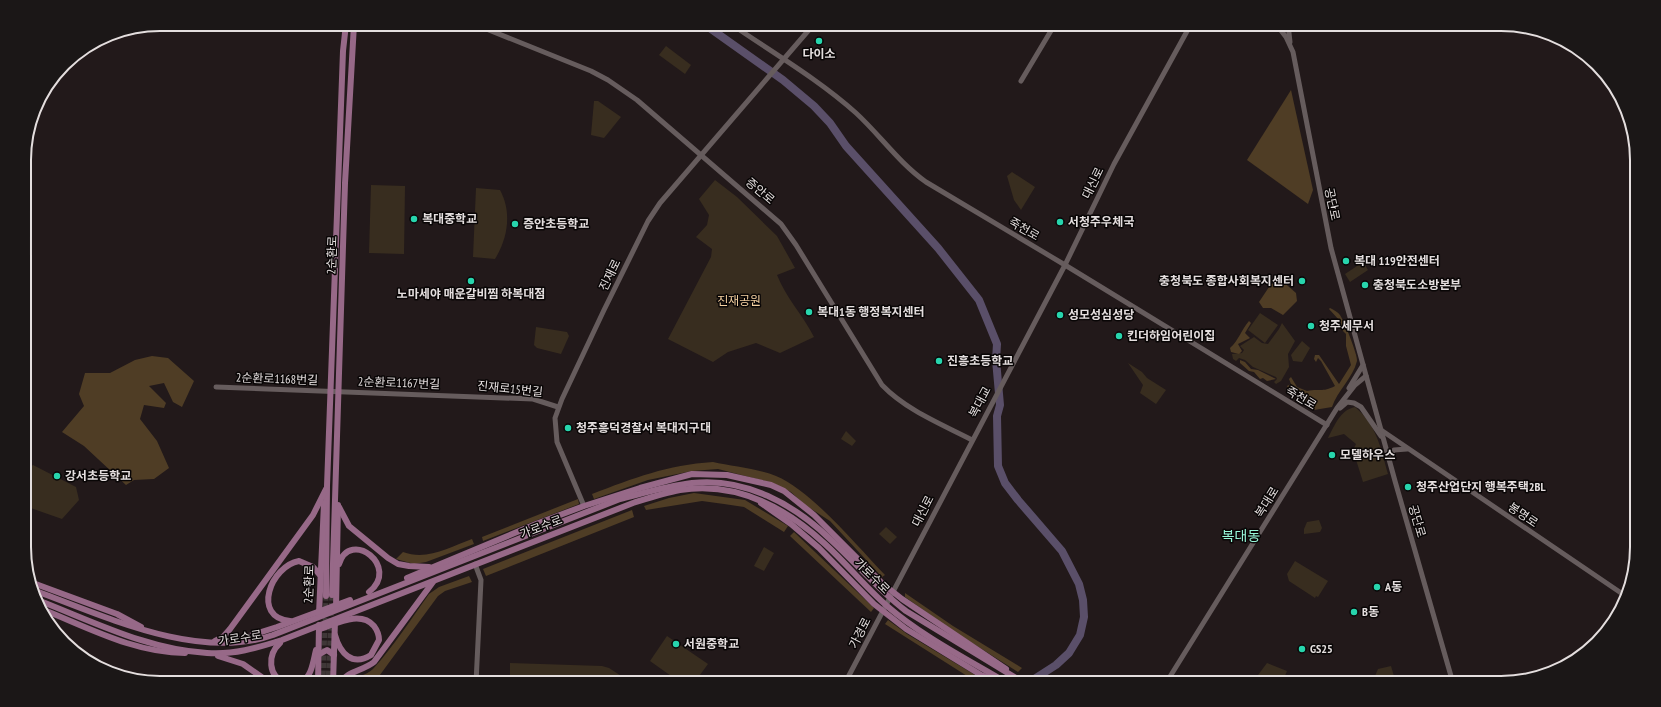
<svg xmlns="http://www.w3.org/2000/svg" width="1661" height="707" font-family="'PT Sans Narrow','Noto Sans KR',sans-serif">
<rect width="100%" height="100%" fill="#22191a"/>
<g fill="#382d1f">
<polygon points="666,46 691,65 685,74 659,55"/>
<polygon points="594,101 598,101 621,117 604,138 591,135"/>
<polygon points="1012,172 1035,187 1021,210 1014,200 1007,176"/>
<path d="M715 180 737 197 777 236 795 268 777 275C786 298 803 315 814 337L780 353 756 343 728 352 713 362 668 339 711 257 712 249 696 237 707 225 709 215 699 199Z"/>
<polygon points="371,185 405,186 404,254 369,253"/>
<path d="M476 188 500 190C512 212 508 238 495 259L473 257Z"/>
<polygon points="1363,262 1368,270 1350,282 1345,274"/>
<polygon points="1260,313 1278,325 1265,343 1248,330"/>
<polygon points="1282,323 1295,341 1288,354 1289,367 1281,381 1276,384 1274,382 1277,379 1276,377 1253,367 1245,360 1239,358 1236,361 1233,359 1232,354 1242,353 1244,350 1240,346 1254,337 1262,343 1268,344 1279,329"/>
<polygon points="536,327 567,332 569,336 561,354 537,348 534,345"/>
<polygon points="1302,341 1310,348 1302,362 1293,361 1291,355"/>
<polygon points="1128,363 1142,372 1147,378 1166,390 1156,404 1140,393 1143,385"/>
<path d="M1355 407C1377 425 1381 449 1388 474L1363 482 1353 450 1356 444 1344 434 1328 438C1335 425 1340 410 1355 407Z"/>
<polygon points="846,431 856,441 852,446 841,439"/>
<path d="M33 465 76 487 79 500 62 519 25 506C25 494 20 472 33 465Z"/>
<polygon points="1319,520 1322,528 1320,532 1304,534 1304,529 1307,522"/>
<polygon points="886,527 897,537 890,544 879,534"/>
<polygon points="764,547 774,553 764,571 754,566"/>
<polygon points="1295,561 1328,581 1318,597 1316,596 1315,598 1289,581 1287,574"/>
<polygon points="667,636 708,664 694,683 681,683 650,661"/>
<polygon points="510,663 602,666 609,668 632,683 510,683"/>
<polygon points="1267,663 1287,671 1282,683 1252,683"/>
<polygon points="1391,666 1396,683 1372,683 1378,669"/>
</g>
<g fill="#4f3d25">
<polygon points="1291,90 1313,190 1308,204 1247,160"/>
<polygon points="1280,279 1296,293 1297,301 1283,315 1271,308 1263,308 1259,302 1271,284 1277,283"/>
<path d="M1330 308C1334 310 1338 312 1340 315 1344 321 1358 355 1357 361 1353 378 1337 391 1332 407L1314 410 1305 401V393L1289 391 1287 386 1291 384 1289 379 1291 377 1297 387 1307 391C1319 388 1322 393 1335 386L1321 361 1318 358 1316 362 1314 359 1315 355H1319L1339 384 1351 365 1346 346V334L1342 330 1340 321 1329 309Z"/>
<path d="M1249 321 1251 323 1245 333 1250 338 1238 344 1242 351 1239 354 1231 352 1230 348C1239 340 1241 330 1249 321Z"/>
<polygon points="152,356 168,358 194,381 182,407 173,402 164,383 149,386 166,403 164,408 144,405 140,419 157,441 169,468 154,479 134,480 126,485 84,446 62,432 84,406 79,394 85,373 110,373 135,360"/>
<polygon points="1240,360 1245,362 1251,369 1258,370 1276,379 1267,381 1263,378 1260,379 1254,372 1249,371 1240,363"/>
<path d="M713 462C731 466 759 469 776 476 812 491 857 546 885 575L882 577 830 521 805 505 791 492 773 483 718 469 692 471 648 480 594 499 592 494C634 478 667 465 713 462Z"/>
<polygon points="694,493 745,500 788,526 784,532 744,507 724,504 702,501 646,510 644,506 669,498"/>
<polygon points="578,499 579,504 483,541 482,537"/>
<polygon points="632,510 634,517 486,576 483,569"/>
<polygon points="794,532 874,608 871,612 790,536"/>
<path d="M472 539 474 544 426 562 414 564 396 559 403 552C427 561 450 547 472 539Z"/>
<path d="M469 576 472 582 445 591 438 596 374 683H349C354 676 366 676 373 669 394 646 411 619 429 594L439 587Z"/>
<polygon points="905,593 953,626 1022,668 1018,672 955,632 905,597"/>
<polygon points="888,620 907,634 980,678 975,681 885,624"/>
</g>
<g fill="none" stroke-linecap="round" stroke-linejoin="round">
<g stroke="#5a4f69" stroke-width="8">
<polyline points="704,24 783,80 814,106 830,123 846,146 938,248 979,300 997,344 996,360 1000,405 997,416 998,466 1005,483 1018,500 1062,551 1079,584 1083,600 1084,617 1080,635 1069,653 1056,665 1028,683"/>
<polyline points="248,683 251,679"/>
</g>
<g stroke="#3f3737" stroke-width="5" stroke-dasharray="5 2.5" stroke-linecap="butt">
<polyline points="323,683 326,596"/>
<polyline points="328,683 332,595"/>
</g>
<g stroke="#665c5d" stroke-width="5">
<path d="M474 24 591 71 608 80 637 100 781 224 796 245 882 385C906 410 941 424 972 440"/>
<path d="M731 24C773 53 818 79 856 113 880 135 899 163 926 182L1065 265 1327 425"/>
<polyline points="1276,24 1286,37 1293,52 1331,248 1395,481 1453,683"/>
<polyline points="1288,24 1290,42"/>
<polyline points="1021,81 1055,24"/>
<polyline points="216,387 533,399 558,407"/>
<polyline points="1349,388 1363,365"/>
<polyline points="1340,408 1347,402 1354,403 1361,407 1381,436"/>
<polyline points="1381,430 1627,597"/>
<polyline points="1388,458 1394,450 1407,449"/>
<polyline points="584,506 557,442 555,418 562,399 604,310 648,221 660,203 814,24"/>
<polyline points="475,564 481,580 476,683"/>
<polyline points="845,683 1065,265 1114,164 1191,24"/>
<polyline points="1166,683 1337,408 1355,385 1366,376"/>
</g>
<g stroke="#976988" stroke-width="6">
<polyline points="761,503 791,524 819,548 874,604 906,629 981,675 998,681"/>
<polyline points="339,507 349,526 388,558 398,564 409,566 429,567"/>
<path d="M339 564C350 528 401 567 369 592"/>
<polyline points="407,578 536,524 584,506 640,488 692,474 727,475 771,485 784,491 814,515 883,584 902,599 1006,669"/>
<polyline points="33,583 117,614 141,627"/>
<path d="M36 591C106 617 199 661 273 635L620 499C644 493 667 486 692 483 745 477 794 504 831 540 856 563 878 590 906 611L1024 683"/>
<polyline points="332,595 345,183 354,24"/>
<polyline points="326,596 327,486 343,51 346,24"/>
<path d="M40 601C94 622 149 650 207 653 233 655 257 648 282 640L633 503C649 498 664 493 680 490 737 481 785 507 825 544 847 564 865 587 887 606 923 637 967 659 1007 683"/>
<polyline points="336,608 338,505"/>
<path d="M44 610C89 628 135 653 185 653"/>
<polyline points="319,614 324,503"/>
<path d="M290 621C251 617 271 566 299 561L313 567 320 575"/>
<path d="M320 629C336 624 360 610 374 626 377 630 379 635 379 640L371 655C352 667 340 653 335 635"/>
<polyline points="240,639 277,627 350,600"/>
<polyline points="215,641 223,637 230,629 313,515 326,489"/>
<path d="M280 643C267 655 268 676 285 683"/>
<polyline points="318,655 327,650 334,655"/>
<polyline points="218,656 243,664 270,683"/>
<path d="M301 683C312 676 313 662 316 650"/>
<polyline points="318,683 319,625"/>
<polyline points="333,683 335,621"/>
<path d="M340 683C347 671 363 671 374 662L433 582"/>
</g>
</g>
<g fill="#27d5ad" stroke="#090606" stroke-width="1.5">
<circle cx="819" cy="41" r="4"/>
<circle cx="414" cy="219" r="4"/>
<circle cx="1060" cy="222" r="4"/>
<circle cx="515" cy="224" r="4"/>
<circle cx="1346" cy="261" r="4"/>
<circle cx="471" cy="281" r="4"/>
<circle cx="1302" cy="281" r="4"/>
<circle cx="1365" cy="285" r="4"/>
<circle cx="809" cy="312" r="4"/>
<circle cx="1060" cy="315" r="4"/>
<circle cx="1311" cy="326" r="4"/>
<circle cx="1119" cy="336" r="4"/>
<circle cx="939" cy="361" r="4"/>
<circle cx="568" cy="428" r="4"/>
<circle cx="1332" cy="455" r="4"/>
<circle cx="57" cy="476" r="4"/>
<circle cx="1408" cy="487" r="4"/>
<circle cx="1377" cy="587" r="4"/>
<circle cx="1354" cy="612" r="4"/>
<circle cx="676" cy="644" r="4"/>
<circle cx="1302" cy="649" r="4"/>
</g>
<g text-anchor="middle" stroke-width="3" stroke-linejoin="round" paint-order="stroke">
<g font-size="12" font-weight="bold" fill="#e4dede" stroke="#090606" text-anchor="start">
<text x="819" y="58" text-anchor="middle">다이소</text>
<text x="422" y="223">복대중학교</text>
<text x="1068" y="226">서청주우체국</text>
<text x="523" y="228">증안초등학교</text>
<text x="1354" y="265">복대 119안전센터</text>
<text x="1294" y="285" text-anchor="end">충청북도 종합사회복지센터</text>
<text x="1373" y="289">충청북도소방본부</text>
<text x="471" y="298" text-anchor="middle">노마세야 매운갈비찜 하복대점</text>
<text x="817" y="316">복대1동 행정복지센터</text>
<text x="1068" y="319">성모성심성당</text>
<text x="1319" y="330">청주세무서</text>
<text x="1127" y="340">킨더하임어린이집</text>
<text x="947" y="365">진흥초등학교</text>
<text x="576" y="432">청주흥덕경찰서 복대지구대</text>
<text x="1340" y="459">모델하우스</text>
<text x="65" y="480">강서초등학교</text>
<text x="1416" y="491">청주산업단지 행복주택2BL</text>
<text x="1385" y="591">A동</text>
<text x="1362" y="616">B동</text>
<text x="684" y="648">서원중학교</text>
<text x="1310" y="653">GS25</text>
</g>
<g font-size="12" fill="#e4dede" stroke="#090606">
<text transform="translate(1093 183) rotate(-64)" y="4">대신로</text>
<text transform="translate(760 191) rotate(40)" y="4">증안로</text>
<text transform="translate(1332 204) rotate(78)" y="4">공단로</text>
<text transform="translate(1024 229) rotate(30)" y="4">죽천로</text>
<text transform="translate(332 255) rotate(-88)" y="4">2순환로</text>
<text transform="translate(610 275) rotate(-64)" y="4">진재로</text>
<text transform="translate(277 379) rotate(2)" y="4">2순환로1168번길</text>
<text transform="translate(399 383) rotate(2)" y="4">2순환로1167번길</text>
<text transform="translate(510 389) rotate(6)" y="4">진재로15번길</text>
<text transform="translate(1301 398) rotate(31)" y="4">죽천로</text>
<text transform="translate(980 402) rotate(-62)" y="4">복대교</text>
<text transform="translate(1267 502) rotate(-58)" y="4">복대로</text>
<text transform="translate(923 511) rotate(-63)" y="4">대신로</text>
<text transform="translate(1523 515) rotate(34)" y="4">봉명로</text>
<text transform="translate(1417 521) rotate(74)" y="4">공단로</text>
<text transform="translate(541 527) rotate(-21)" y="4">가로수로</text>
<text transform="translate(872 576) rotate(45)" y="4">가로수로</text>
<text transform="translate(309 584) rotate(-88)" y="4">2순환로</text>
<text transform="translate(860 633) rotate(-63)" y="4">가경로</text>
<text transform="translate(240 638) rotate(-9)" y="4">가로수로</text>
</g>
<g font-size="12" fill="#f4d0a0" stroke="#090606">
<text x="739" y="305">진재공원</text>
</g>
<g font-size="14" fill="#97f6d9" stroke="#090606">
<text x="1241" y="541">복대동</text>
</g>
</g>
<path d="M0 0H1661V707H0ZM160 31H1501A129 129 0 0 1 1630 160V547A129 129 0 0 1 1501 676H160A129 129 0 0 1 31 547V160A129 129 0 0 1 160 31Z" fill="#1b1717" fill-rule="evenodd"/>
<path fill="none" stroke="#e4dede" stroke-width="2" d="M160 31H1501A129 129 0 0 1 1630 160V547A129 129 0 0 1 1501 676H160A129 129 0 0 1 31 547V160A129 129 0 0 1 160 31Z"/>
</svg>
